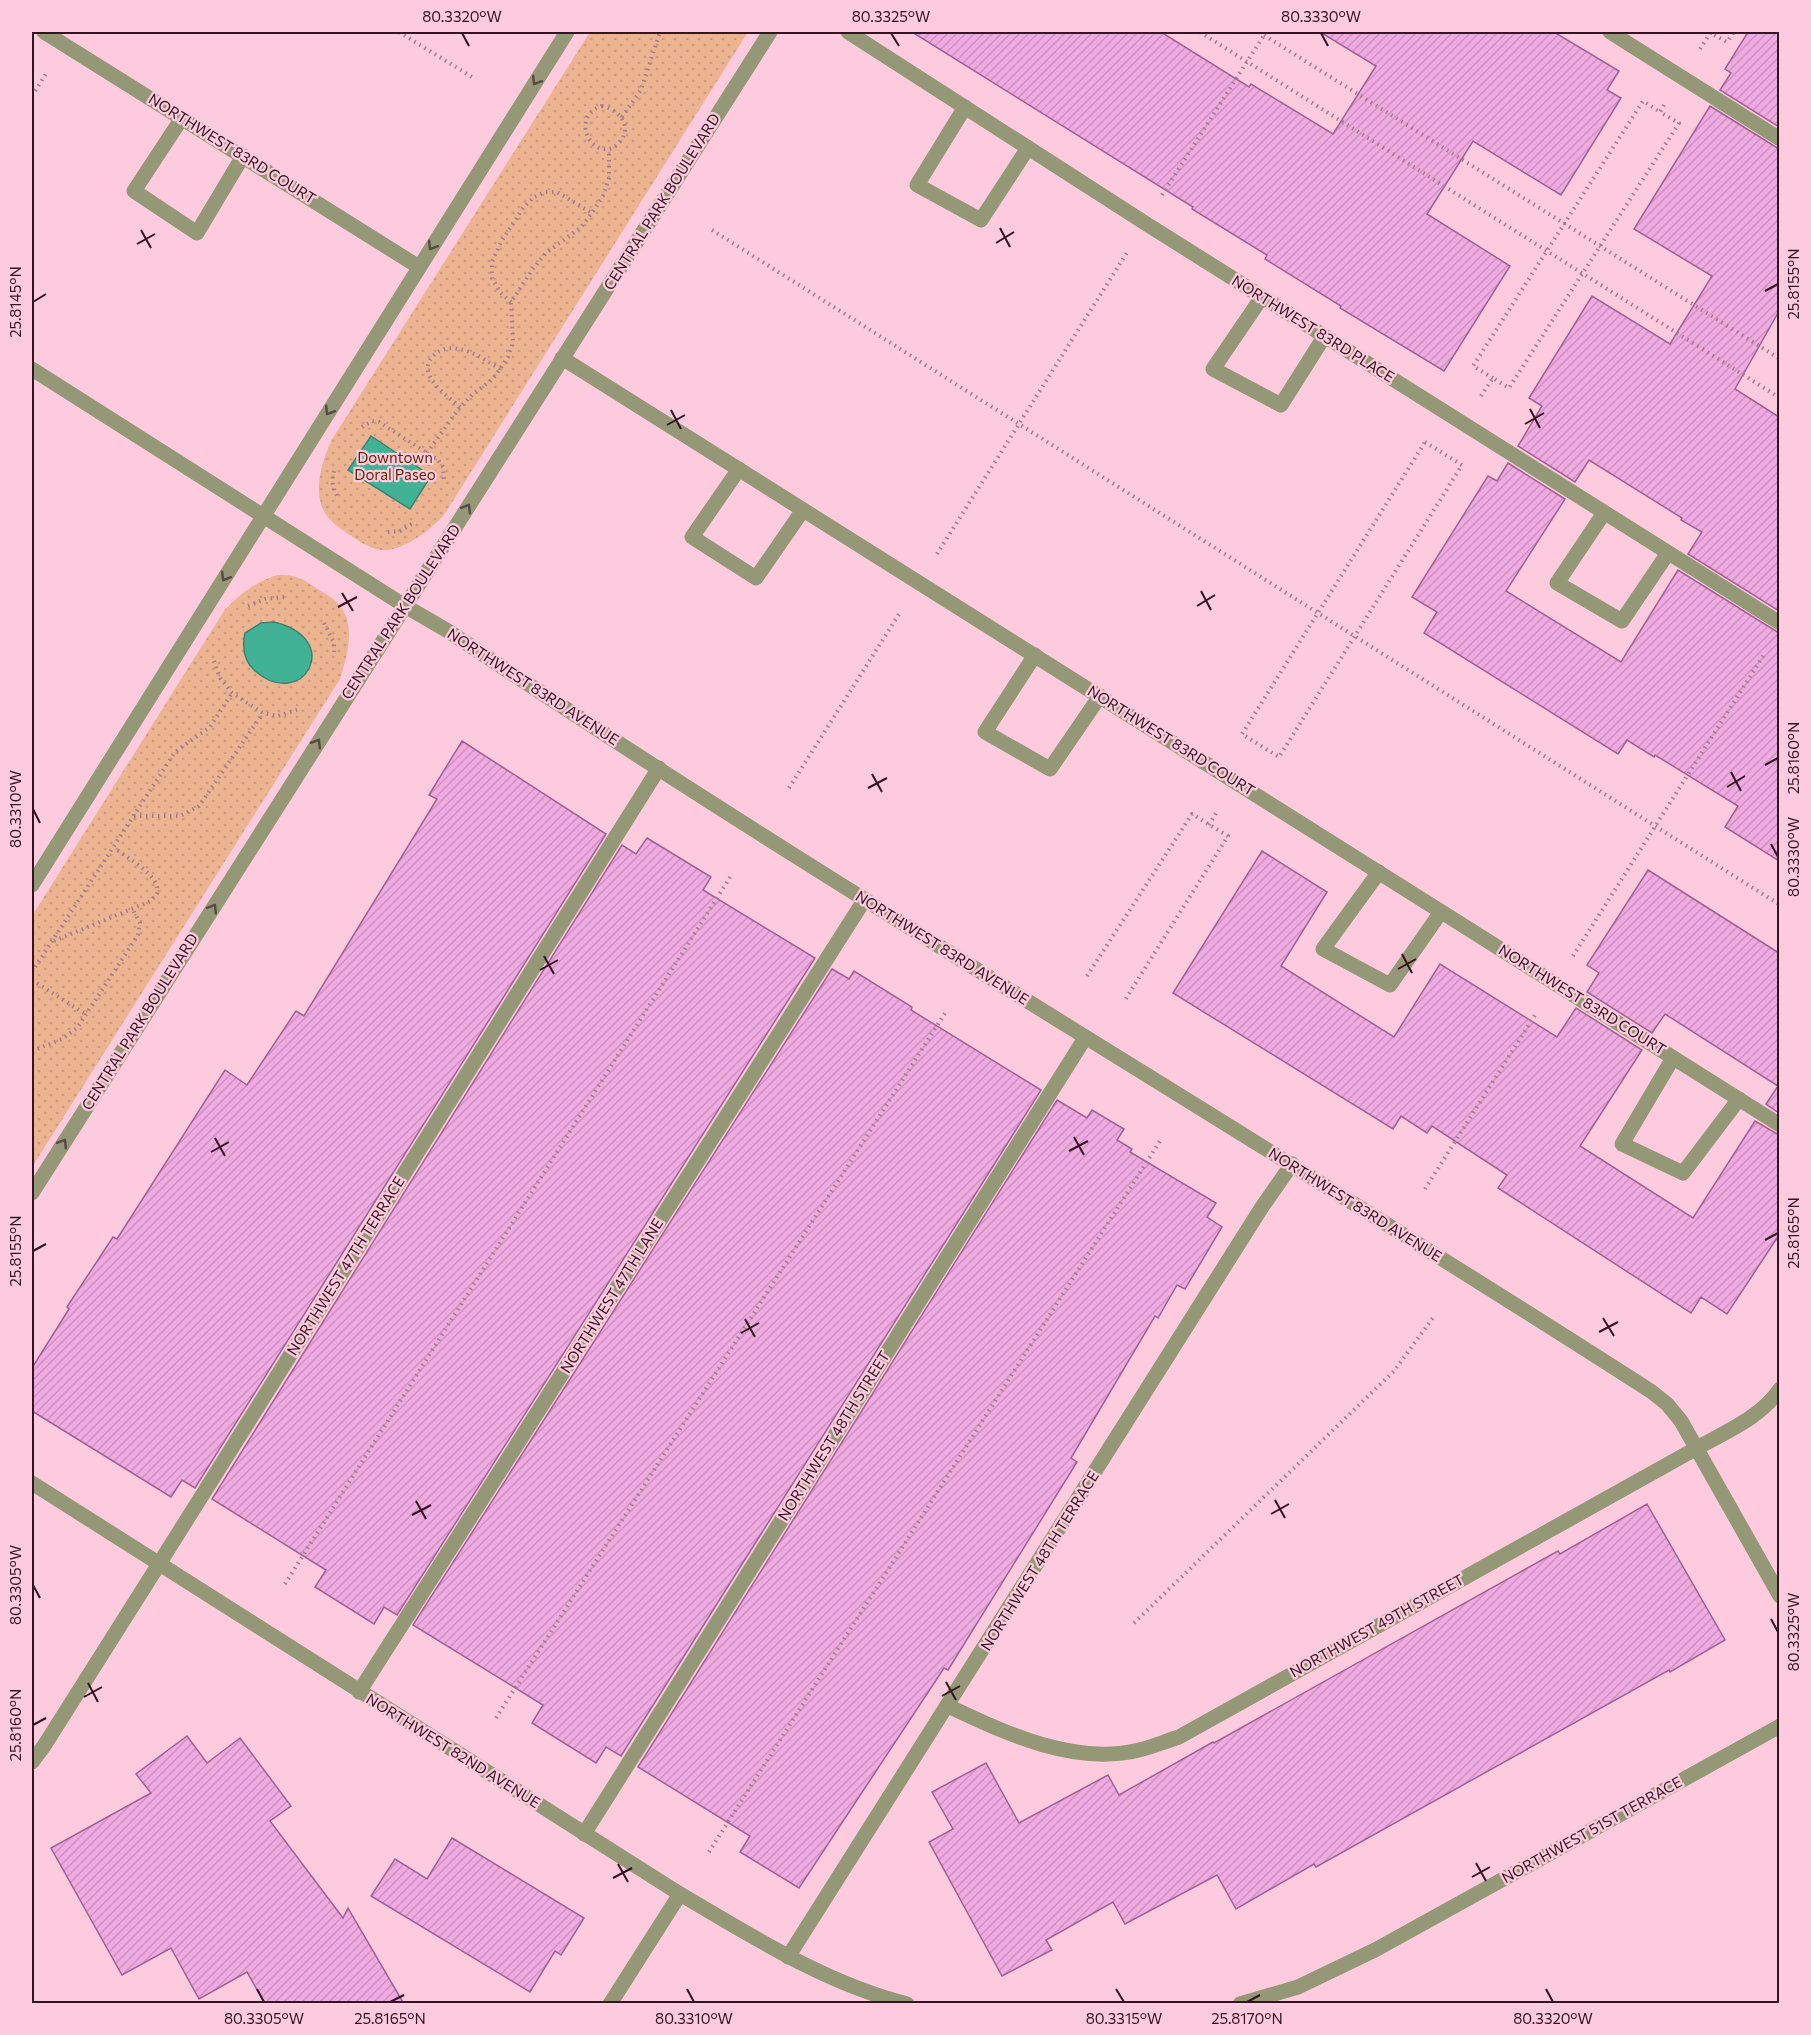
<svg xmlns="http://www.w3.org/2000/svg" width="1811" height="2035" font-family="Commissioner,sans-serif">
<defs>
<pattern id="grass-dots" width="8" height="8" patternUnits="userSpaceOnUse" patternTransform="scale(1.5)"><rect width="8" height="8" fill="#ecb491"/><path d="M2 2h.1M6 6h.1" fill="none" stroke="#cb9a7d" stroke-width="1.8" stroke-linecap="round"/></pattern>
<pattern id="building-hatch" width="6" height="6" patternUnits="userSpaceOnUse" patternTransform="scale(1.5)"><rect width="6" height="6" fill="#efabe1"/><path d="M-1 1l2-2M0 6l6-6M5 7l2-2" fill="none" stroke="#cd92c1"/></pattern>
</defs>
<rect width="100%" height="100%" fill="#fecbde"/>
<g fill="url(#grass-dots)">
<path d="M590 32H748L444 515C430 530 403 552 381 550 369 549 358 540 348 534 337 526 325 518 321 504 315 483 323 460 331 441Z"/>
<path d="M277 575C297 574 303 579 319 590 326 594 333 598 338 604 357 623 347 657 340 679L32 1167V916L224 611C239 595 255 582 277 575Z"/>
</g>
<g fill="#41b296" stroke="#3d8373" stroke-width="1.5">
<polygon points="371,436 431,476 410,509 348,470"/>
<path d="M274 622C345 639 303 712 255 671 244 661 242 647 245 633L261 623Z"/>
</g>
<g fill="url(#building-hatch)" stroke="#9f6094" stroke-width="1.5">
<polygon points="912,32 1161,32 1249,87 1251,84 1333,134 1376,66 1320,32 1554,32 1619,71 1607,90 1621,98 1561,195 1473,141 1427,214 1510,266 1444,371 1340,308 1341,306 1265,259 1267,255 1192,209 1193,207"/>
<polygon points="1748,32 1779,32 1779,127 1720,90 1731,73 1725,69"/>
<polygon points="1710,106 1779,149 1779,311 1735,389 1779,417 1779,611 1688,554 1702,532 1681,520 1682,518 1589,460 1575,482 1518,446 1542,406 1529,398 1592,296 1670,344 1712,276 1634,229"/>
<polygon points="1508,463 1565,499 1506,591 1621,662 1678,570 1779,633 1779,861 1725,827 1738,806 1655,755 1654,757 1627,740 1618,754 1424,633 1437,612 1412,597 1488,476 1497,481"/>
<polygon points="462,741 606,834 195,1488 182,1480 171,1497 32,1411 32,1368 69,1309 67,1307 113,1237 117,1239 225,1070 247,1085 296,1011 304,1016 437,799 429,795"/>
<polygon points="647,838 711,877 703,890 815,958 397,1615 384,1607 374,1624 315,1587 326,1570 212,1499 622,845 636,854"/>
<polygon points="1262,851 1327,892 1281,966 1394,1037 1440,964 1557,1037 1576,1008 1642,1050 1580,1146 1693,1218 1755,1121 1779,1135 1779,1235 1727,1314 1701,1297 1691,1313 1498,1188 1507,1175 1432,1126 1427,1133 1401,1116 1393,1129 1173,993"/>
<polygon points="1648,870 1779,953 1779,1113 1766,1104 1778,1086 1665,1014 1652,1033 1587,992 1599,973 1587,965"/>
<polygon points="832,969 849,979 854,971 912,1007 911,1010 1041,1090 621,1756 606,1747 596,1763 532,1723 543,1705 413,1625"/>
<polygon points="1057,1100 1087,1118 1092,1110 1124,1129 1117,1140 1132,1149 1130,1152 1216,1203 1207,1217 1222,1227 1185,1289 1177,1285 1158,1318 1155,1316 1071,1458 1077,1462 948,1670 944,1668 799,1888 740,1852 750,1836 638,1767"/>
<polygon points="1647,1504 1725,1640 1670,1672 1669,1670 1316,1867 1314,1864 1236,1909 1217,1875 1125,1924 1113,1902 1046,1940 1052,1950 1002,1976 929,1842 953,1829 932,1792 986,1763 1019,1823 1108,1775 1119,1795 1213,1742 1214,1743 1558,1551 1560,1554"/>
<polygon points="187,1736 207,1763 240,1738 291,1806 270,1821 343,1918 348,1908 404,2004 265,2004 247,1972 199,1999 171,1948 122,1975 51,1848 151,1793 136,1774"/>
<polygon points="452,1838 584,1918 561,1955 555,1951 530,1992 371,1896 395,1859 427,1879"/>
</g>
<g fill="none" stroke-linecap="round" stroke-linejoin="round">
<g stroke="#a57a8b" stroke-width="4" stroke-dasharray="1.5 4.5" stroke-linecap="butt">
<polyline points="399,32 472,77"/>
<polyline points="1200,32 1780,398"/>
<polyline points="1259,32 1780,359"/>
<polyline points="1709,32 1727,42 1734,32"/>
<polyline points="1700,49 1711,32"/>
<polyline points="32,96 47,72"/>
<path d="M602 106C616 109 632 123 622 139 600 171 564 119 602 106Z"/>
<polyline points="622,117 641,90 660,32"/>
<polyline points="1162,195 1266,32"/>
<polyline points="712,230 1780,905"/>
<polyline points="511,302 500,292 492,278 492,262 501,242 523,208 534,197 545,192 557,192 592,213"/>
<polyline points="1493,378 1473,366 1643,101 1660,112"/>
<polyline points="1481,396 1493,378 1509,388 1679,123 1660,112 1664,105"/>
<path d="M460 407C448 396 415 375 433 356 440 349 449 347 459 349 473 351 488 362 500 369"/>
<polyline points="362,427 372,421 379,422 438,460 443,467 444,479"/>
<polygon points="1425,442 1462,465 1279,757 1242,734"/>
<polyline points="427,453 460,407 473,394 493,379 508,357 513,342 511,302 532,270 546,253 580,228 592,213 603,196 609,178 609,150"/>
<path d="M334 471C331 482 333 490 339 499"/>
<polyline points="388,532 400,531 415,522"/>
<polyline points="937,554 1128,251"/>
<polyline points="248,606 265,599 284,597"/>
<polyline points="324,623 334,643 334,652"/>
<polyline points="214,661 220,678 232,693 263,713 278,716 297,710"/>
<polyline points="789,788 901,611"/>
<polyline points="134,816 180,816 199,806 263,713"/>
<polyline points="1209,825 1218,810"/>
<path d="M54 941 151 901C153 898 155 896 157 893 162 877 125 856 114 848"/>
<polyline points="1573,956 1765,653"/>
<polyline points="32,972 175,752 210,727 232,693"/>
<polyline points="1087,976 1192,814 1228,836 1125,1000"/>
<polyline points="32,980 87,1015"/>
<polyline points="32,1051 62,1039 77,1028 138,935 140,923 132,908"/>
<polyline points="1425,1189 1537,1012"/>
<polyline points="285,1584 732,874"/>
<polyline points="1134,1623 1394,1371 1435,1315"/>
<polyline points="496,1718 947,1010"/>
<polyline points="709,1852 1160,1141"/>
</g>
<g stroke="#949876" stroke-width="15">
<polyline points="44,32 419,267"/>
<polyline points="848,32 1145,223 1780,623"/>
<polyline points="1610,32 1780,139"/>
<polyline points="965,107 917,185 981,220 1028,148"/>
<polyline points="182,118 134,191 197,233 243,156"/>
<polyline points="1262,297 1213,369 1281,405 1324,337"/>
<polyline points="562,358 1780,1125"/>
<polyline points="739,469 692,537 756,578 803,510"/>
<polyline points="1604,513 1557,583 1622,621 1668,553"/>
<polyline points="1035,655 985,732 1050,769 1100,696"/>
<polyline points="1379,872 1323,949 1390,985 1441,912"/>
<polyline points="1673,1058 1622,1144 1683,1173 1739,1099"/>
<polyline points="159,1564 659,768"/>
<polyline points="359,1692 865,899"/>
<path d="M948 1706C1005 1733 1074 1766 1139 1750 1152 1747 1166 1741 1179 1737L1697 1448"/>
<polyline points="584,1834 1085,1038"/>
<polyline points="788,1957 1262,1207 1292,1164"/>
</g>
<g stroke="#949876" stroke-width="15">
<path d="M32 369 405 606 448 631C843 895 1253 1135 1652 1392L1667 1404 1681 1421 1780 1596"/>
<polyline points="32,885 567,32"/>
<polyline points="32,1193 770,32"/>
<path d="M1697 1448C1727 1431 1760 1418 1780 1389"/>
<path d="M32 1483 680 1894C752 1936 824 1983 907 2004"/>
<polyline points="32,1762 44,1746 159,1564"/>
<polyline points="610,2004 680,1894"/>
<polyline points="1240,2004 1298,1987 1375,1950 1780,1726"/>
</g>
</g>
<defs><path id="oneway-chevron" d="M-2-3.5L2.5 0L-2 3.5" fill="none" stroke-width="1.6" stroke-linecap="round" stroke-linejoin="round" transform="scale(1.5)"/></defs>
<g stroke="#5a4944">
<use href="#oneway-chevron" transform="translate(536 81) rotate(122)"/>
<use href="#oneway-chevron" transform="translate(432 246) rotate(122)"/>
<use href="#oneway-chevron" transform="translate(329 411) rotate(122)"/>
<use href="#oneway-chevron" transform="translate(467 508) rotate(-58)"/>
<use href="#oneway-chevron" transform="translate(225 577) rotate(122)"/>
<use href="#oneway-chevron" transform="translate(317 743) rotate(-58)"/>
<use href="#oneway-chevron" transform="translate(213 908) rotate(-58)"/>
<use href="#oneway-chevron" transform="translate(63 1143) rotate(-58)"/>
</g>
<path fill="none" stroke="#331422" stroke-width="2" d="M462 33 469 46M891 33 899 46M1321 33 1328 46M1000 228 1010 247M141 230 151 248M996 243 1014 232M137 244 155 234M1765 291 1778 284M33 302 46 294M1530 409 1540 428M671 410 681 429M1525 424 1544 413M667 425 685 415M1201 591 1211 610M342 593 353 611M1197 606 1215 595M338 607 357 597M1765 765 1778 758M1731 772 1741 791M872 774 882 792M1727 787 1745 776M868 788 887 778M33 809 40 823M1771 844 1778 857M1402 954 1412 973M544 956 554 974M1398 969 1416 959M540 970 558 960M1074 1137 1084 1155M215 1138 225 1156M1069 1151 1088 1141M211 1152 229 1142M1765 1240 1778 1233M33 1251 46 1244M1603 1318 1614 1336M745 1319 755 1337M1599 1332 1618 1322M741 1333 759 1323M1275 1500 1285 1518M416 1501 426 1519M1271 1514 1289 1504M412 1515 431 1505M33 1585 40 1598M1771 1619 1778 1632M946 1682 956 1700M88 1683 98 1702M942 1696 960 1686M84 1697 102 1687M33 1725 46 1718M1476 1863 1486 1881M618 1864 628 1882M1472 1877 1490 1867M613 1878 632 1868M257 1989 264 2002M687 1989 694 2002M1116 1989 1124 2002M1546 1989 1553 2002M390 2002 404 1995M1247 2002 1260 1995"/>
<g text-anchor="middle" stroke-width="4.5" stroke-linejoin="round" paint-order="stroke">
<g font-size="15" fill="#331422" stroke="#fecbde">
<text transform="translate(232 149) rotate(32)" y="5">NORTHWEST 83RD COURT</text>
<text transform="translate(662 202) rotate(-58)" y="5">CENTRAL PARK BOULEVARD</text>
<text transform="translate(1313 329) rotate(32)" y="5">NORTHWEST 83RD PLACE</text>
<text transform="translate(401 612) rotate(-57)" y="5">CENTRAL PARK BOULEVARD</text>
<text transform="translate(533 687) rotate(33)" y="5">NORTHWEST 83RD AVENUE</text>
<text transform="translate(1171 741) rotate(32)" y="5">NORTHWEST 83RD COURT</text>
<text transform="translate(942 948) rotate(32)" y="5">NORTHWEST 83RD AVENUE</text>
<text transform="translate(1582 1000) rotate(32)" y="5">NORTHWEST 83RD COURT</text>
<text transform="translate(140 1022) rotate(-58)" y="5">CENTRAL PARK BOULEVARD</text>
<text transform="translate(1355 1205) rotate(32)" y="5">NORTHWEST 83RD AVENUE</text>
<text transform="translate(346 1266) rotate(-58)" y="5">NORTHWEST 47TH TERRACE</text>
<text transform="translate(612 1296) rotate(-58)" y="5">NORTHWEST 47TH LANE</text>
<text transform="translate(834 1436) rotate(-58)" y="5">NORTHWEST 48TH STREET</text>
<text transform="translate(1040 1561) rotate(-58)" y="5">NORTHWEST 48TH TERRACE</text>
<text transform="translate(1377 1626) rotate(-29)" y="5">NORTHWEST 49TH STREET</text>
<text transform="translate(453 1751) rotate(32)" y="5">NORTHWEST 82ND AVENUE</text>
<text transform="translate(1592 1830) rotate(-29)" y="5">NORTHWEST 51ST TERRACE</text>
</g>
<g font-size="15" fill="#5a2b03" stroke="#fecbde">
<text x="395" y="463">Downtown<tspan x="395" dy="17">Doral Paseo</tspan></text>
</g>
</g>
<rect width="1811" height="2035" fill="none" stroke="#fecbde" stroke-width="66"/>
<rect x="33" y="33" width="1745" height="1969" fill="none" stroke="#331422" stroke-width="2"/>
<g font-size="15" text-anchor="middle" fill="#331422">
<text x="462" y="22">80.3320°W</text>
<text x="891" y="22">80.3325°W</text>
<text x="1321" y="22">80.3330°W</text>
<text transform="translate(1794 284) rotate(-90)" y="5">25.8155°N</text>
<text transform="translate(16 302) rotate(-90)" y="5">25.8145°N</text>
<text transform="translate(1794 758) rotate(-90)" y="5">25.8160°N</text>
<text transform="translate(16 809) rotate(-90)" y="5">80.3310°W</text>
<text transform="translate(1794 857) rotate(-90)" y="5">80.3330°W</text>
<text transform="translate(1794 1233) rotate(-90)" y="5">25.8165°N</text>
<text transform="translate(16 1251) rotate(-90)" y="5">25.8155°N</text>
<text transform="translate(16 1585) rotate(-90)" y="5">80.3305°W</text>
<text transform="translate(1794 1632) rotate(-90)" y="5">80.3325°W</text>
<text transform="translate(16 1725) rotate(-90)" y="5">25.8160°N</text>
<text x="264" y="2024">80.3305°W</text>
<text x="390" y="2024">25.8165°N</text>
<text x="694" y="2024">80.3310°W</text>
<text x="1124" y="2024">80.3315°W</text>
<text x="1247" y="2024">25.8170°N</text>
<text x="1553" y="2024">80.3320°W</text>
</g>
</svg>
